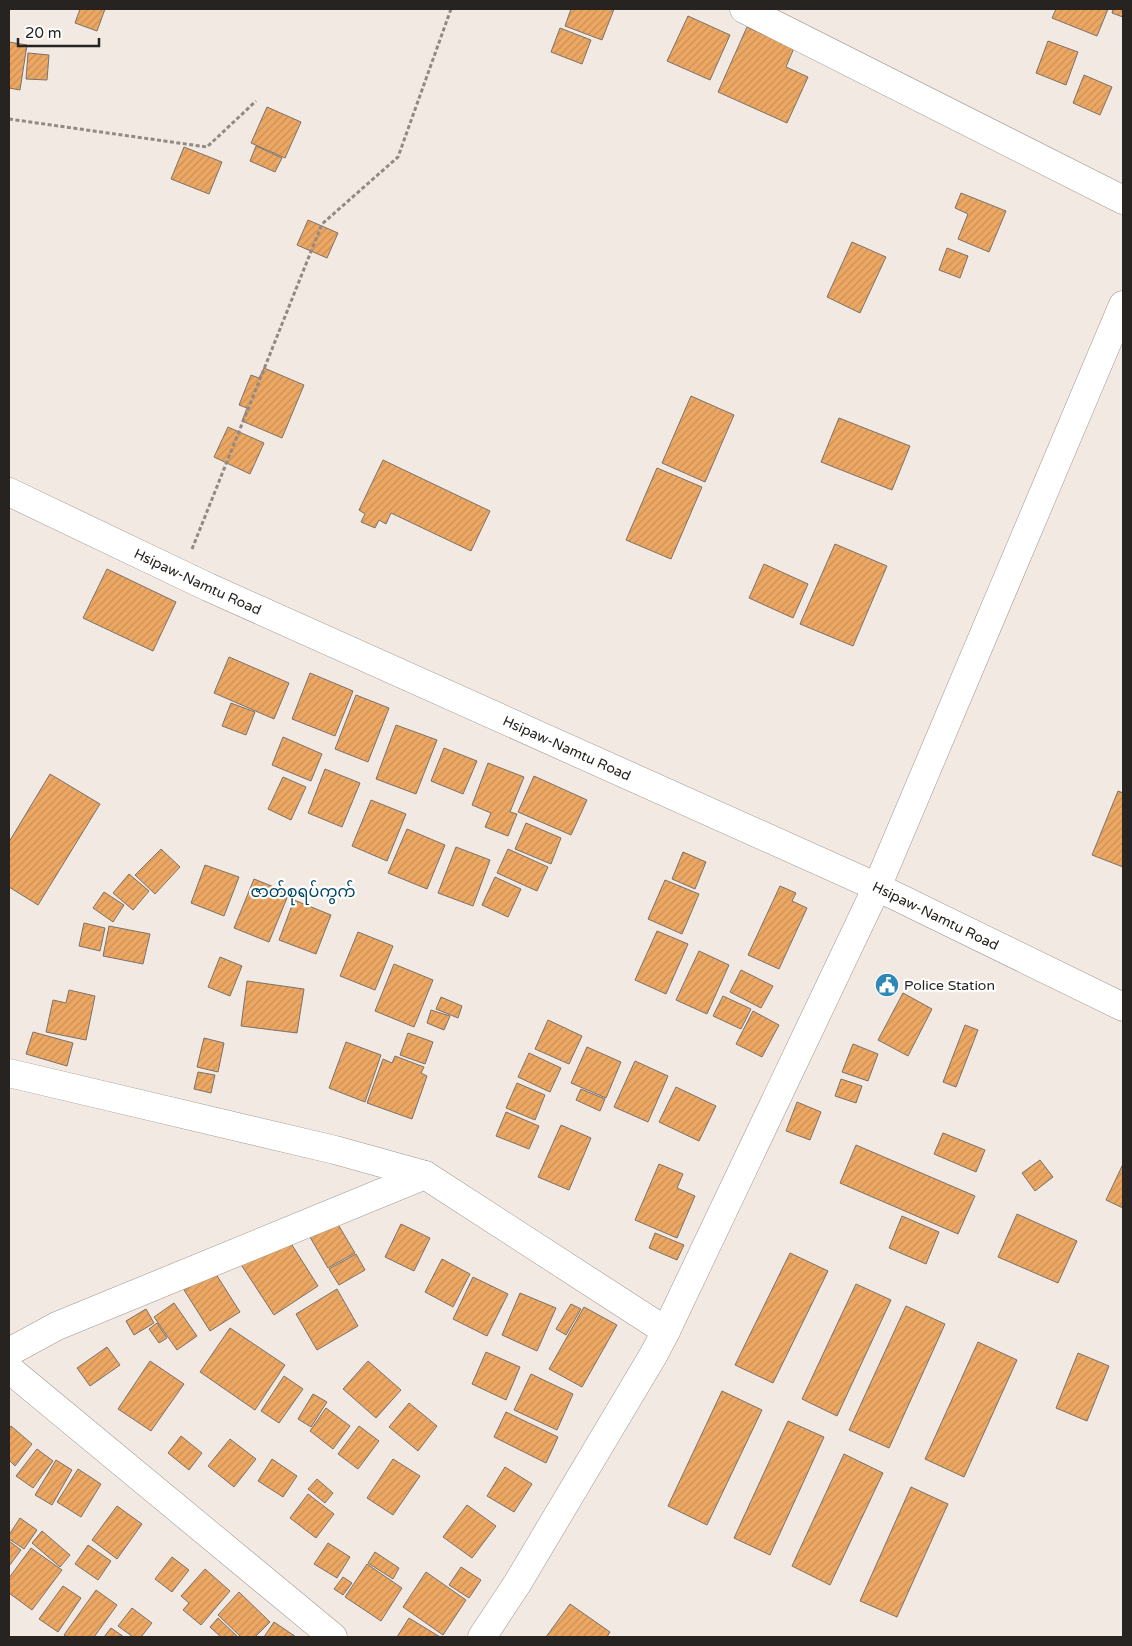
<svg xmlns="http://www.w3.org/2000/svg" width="1132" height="1646" font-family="'Varela Round','Noto Sans Myanmar',sans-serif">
<defs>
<pattern id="building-hatch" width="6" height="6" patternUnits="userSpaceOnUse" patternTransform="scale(1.25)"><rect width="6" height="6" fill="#eca763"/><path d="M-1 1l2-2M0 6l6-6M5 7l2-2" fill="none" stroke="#ca8f56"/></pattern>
</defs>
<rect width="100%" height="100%" fill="#f2e9e2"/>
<g fill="url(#building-hatch)" stroke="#7a726b">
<polygon points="80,9 105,9 97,31 75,23"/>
<polygon points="571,9 614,9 602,40 565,26"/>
<polygon points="1056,9 1108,9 1097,36 1052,18"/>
<polygon points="1113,9 1123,9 1123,17 1112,13"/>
<polygon points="688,16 730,35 710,80 667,61"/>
<polygon points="747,27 794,48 786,67 808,77 787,123 718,92"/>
<polygon points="560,28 591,40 582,64 551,52"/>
<polygon points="1048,41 1078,52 1066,85 1036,73"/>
<polygon points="9,42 27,45 20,90 9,88"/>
<polygon points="28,53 49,55 47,80 26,79"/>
<polygon points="1084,75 1112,87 1100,115 1073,103"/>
<polygon points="267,107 301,122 285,158 251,143"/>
<polygon points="256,146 282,158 275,172 250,161"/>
<polygon points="184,147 222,162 209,194 171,179"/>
<polygon points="961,193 1006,211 989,252 958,239 968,214 955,208"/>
<polygon points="308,220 338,233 327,258 297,245"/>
<polygon points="852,242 886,257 860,313 827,297"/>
<polygon points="947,248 968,256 960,278 939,270"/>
<polygon points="264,368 304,385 282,438 242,421 247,408 239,405 251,375 259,378"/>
<polygon points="691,396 734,415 705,482 662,463"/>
<polygon points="839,418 910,446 892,490 821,462"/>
<polygon points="228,427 264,443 250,474 214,457"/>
<polygon points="383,460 490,511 471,551 391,513 386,524 379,520 375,528 361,522 365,514 359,510"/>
<polygon points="657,468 702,487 671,559 626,540"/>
<polygon points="835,544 887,566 853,646 800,624"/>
<polygon points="764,564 808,584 793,618 749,598"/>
<polygon points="107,569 176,602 153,651 83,618"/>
<polygon points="229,657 289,683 274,719 214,693"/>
<polygon points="310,673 353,691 335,736 292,719"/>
<polygon points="356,695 389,708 368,762 335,749"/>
<polygon points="231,703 255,712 246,735 222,726"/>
<polygon points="396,725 437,740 416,794 376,779"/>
<polygon points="283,737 322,754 311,781 272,765"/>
<polygon points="444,748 477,761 463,794 431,781"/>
<polygon points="488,763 524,777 510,812 517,814 508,836 485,827 491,813 472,805"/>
<polygon points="325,769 360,783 342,827 308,813"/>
<polygon points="50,774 100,804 38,905 9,887 9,842"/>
<polygon points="534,776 587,800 571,835 518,812"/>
<polygon points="283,777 306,787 291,820 268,809"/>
<polygon points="1118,791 1123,793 1123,867 1092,855"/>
<polygon points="371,800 406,814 387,861 352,846"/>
<polygon points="526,823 561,838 551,864 515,849"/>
<polygon points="407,829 445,845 427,889 388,873"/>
<polygon points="456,847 490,860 473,906 438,893"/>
<polygon points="161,849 180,867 155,894 135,875"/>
<polygon points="508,849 548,867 537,891 497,873"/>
<polygon points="683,852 706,862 695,889 672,879"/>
<polygon points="205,865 239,877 224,916 191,903"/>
<polygon points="129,874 149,891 133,910 113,893"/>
<polygon points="495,877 521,889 508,917 482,905"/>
<polygon points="254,879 289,893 269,942 234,928"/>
<polygon points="665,880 699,894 682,934 648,919"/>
<polygon points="780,886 796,893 792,901 807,908 779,969 748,955"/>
<polygon points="104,892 124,905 113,922 93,908"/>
<polygon points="294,900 331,915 316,954 279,940"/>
<polygon points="84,923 105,928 100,951 79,946"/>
<polygon points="109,926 150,934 143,964 103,956"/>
<polygon points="657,931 688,944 666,994 635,980"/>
<polygon points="358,932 393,946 375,990 340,976"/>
<polygon points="699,951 729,965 707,1014 676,1000"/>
<polygon points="220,957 242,966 230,996 208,987"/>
<polygon points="394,964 433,980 414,1027 375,1011"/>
<polygon points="741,970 773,986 761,1008 730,992"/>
<polygon points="247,981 304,989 297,1033 241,1026"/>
<polygon points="69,990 95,996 86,1040 46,1032 53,1000 66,1003"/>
<polygon points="903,993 932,1009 908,1056 878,1040"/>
<polygon points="723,996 751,1009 741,1029 713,1016"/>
<polygon points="441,997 462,1006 458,1018 436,1009"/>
<polygon points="431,1010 450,1016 444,1030 427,1023"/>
<polygon points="753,1011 779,1025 762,1057 736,1044"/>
<polygon points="548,1020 582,1036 569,1064 535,1049"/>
<polygon points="965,1025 978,1030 956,1087 943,1082"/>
<polygon points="33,1032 73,1043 67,1066 26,1054"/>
<polygon points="408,1033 433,1042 425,1064 400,1055"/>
<polygon points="204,1038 224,1043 218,1072 197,1067"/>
<polygon points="346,1042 381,1055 365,1102 329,1088"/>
<polygon points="853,1044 878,1054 868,1081 842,1072"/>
<polygon points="587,1047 621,1062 606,1098 571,1083"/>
<polygon points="529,1053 561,1068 550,1092 518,1077"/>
<polygon points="395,1056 424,1067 421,1073 427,1076 412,1119 367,1103 383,1059 392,1063"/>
<polygon points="635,1061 668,1076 648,1122 614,1107"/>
<polygon points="198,1072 215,1075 211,1093 194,1089"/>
<polygon points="841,1079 862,1086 856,1103 835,1096"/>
<polygon points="517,1083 545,1095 535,1120 506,1108"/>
<polygon points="676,1087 716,1106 699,1141 659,1122"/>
<polygon points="581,1089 605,1099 600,1111 576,1100"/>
<polygon points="797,1102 821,1112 810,1140 786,1131"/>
<polygon points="506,1112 539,1126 529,1149 496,1136"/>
<polygon points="561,1125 591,1138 569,1190 538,1177"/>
<polygon points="943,1133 985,1150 976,1172 934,1154"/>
<polygon points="856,1145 975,1196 958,1234 840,1183"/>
<polygon points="1040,1160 1053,1177 1035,1191 1022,1173"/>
<polygon points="659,1164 683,1174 677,1188 695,1196 677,1238 635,1220"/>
<polygon points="1123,1164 1123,1208 1106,1200"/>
<polygon points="1017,1214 1077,1241 1058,1283 998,1257"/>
<polygon points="333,1216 355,1253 328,1268 307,1232"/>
<polygon points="902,1216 939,1232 926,1264 889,1248"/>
<polygon points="401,1224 430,1238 414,1271 385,1257"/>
<polygon points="655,1233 684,1245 677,1260 649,1248"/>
<polygon points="285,1234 318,1286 274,1315 240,1263"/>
<polygon points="790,1253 828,1271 773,1383 735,1365"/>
<polygon points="356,1254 365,1270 339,1285 329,1269"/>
<polygon points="442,1259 470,1274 453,1307 425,1292"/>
<polygon points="214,1271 240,1312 210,1331 184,1290"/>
<polygon points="473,1277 508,1294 487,1336 453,1319"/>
<polygon points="856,1284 891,1300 837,1416 802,1399"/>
<polygon points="337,1289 358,1326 317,1350 296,1314"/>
<polygon points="520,1293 556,1308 537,1351 502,1335"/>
<polygon points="174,1303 197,1336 177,1350 154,1317"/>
<polygon points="571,1304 581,1309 566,1335 556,1329"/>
<polygon points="906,1306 945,1324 889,1448 849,1430"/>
<polygon points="584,1307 617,1325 582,1387 549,1369"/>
<polygon points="146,1309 154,1323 134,1335 126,1321"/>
<polygon points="157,1323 167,1338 159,1343 149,1329"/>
<polygon points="230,1328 285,1365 255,1410 200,1372"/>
<polygon points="978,1342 1017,1360 964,1477 925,1459"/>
<polygon points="107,1347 120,1365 90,1386 77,1368"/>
<polygon points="486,1352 520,1367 506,1400 472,1384"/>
<polygon points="1078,1353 1109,1366 1087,1421 1056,1408"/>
<polygon points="150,1361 184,1384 151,1431 118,1409"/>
<polygon points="368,1361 401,1390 376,1418 343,1389"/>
<polygon points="531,1374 573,1394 557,1430 514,1410"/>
<polygon points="284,1376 303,1389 279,1423 261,1411"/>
<polygon points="722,1391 762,1410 707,1525 668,1506"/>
<polygon points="313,1394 327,1402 311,1427 298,1419"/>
<polygon points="409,1403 437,1426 418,1451 389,1427"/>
<polygon points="326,1408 350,1426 333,1449 310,1431"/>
<polygon points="506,1412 558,1437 546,1463 494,1437"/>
<polygon points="788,1421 824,1437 770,1555 734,1538"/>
<polygon points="11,1426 32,1444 15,1466 9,1460 9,1429"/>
<polygon points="359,1426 379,1441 358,1469 338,1454"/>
<polygon points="181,1436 202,1453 189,1470 168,1453"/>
<polygon points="230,1439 256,1459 234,1487 208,1466"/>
<polygon points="37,1449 53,1461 33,1488 16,1476"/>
<polygon points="844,1454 883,1473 830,1585 792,1566"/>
<polygon points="272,1459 297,1476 283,1497 258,1481"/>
<polygon points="393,1459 420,1476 393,1515 367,1498"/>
<polygon points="56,1460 72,1470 52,1505 35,1495"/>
<polygon points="505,1467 532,1484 514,1512 487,1496"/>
<polygon points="78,1469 101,1484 81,1517 57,1502"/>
<polygon points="317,1479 333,1493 325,1503 308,1489"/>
<polygon points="911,1487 948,1504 897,1617 860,1601"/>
<polygon points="308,1494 334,1514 316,1538 290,1518"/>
<polygon points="467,1505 496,1526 472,1558 443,1537"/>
<polygon points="117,1506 142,1524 117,1559 92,1540"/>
<polygon points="20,1518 37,1530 24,1549 9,1539 9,1535"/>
<polygon points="42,1531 70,1555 60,1567 32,1543"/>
<polygon points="9,1541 21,1550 9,1566"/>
<polygon points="328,1543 350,1557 337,1578 314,1564"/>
<polygon points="88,1545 111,1561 98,1580 75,1564"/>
<polygon points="31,1548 62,1570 32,1610 9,1593 9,1578"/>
<polygon points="375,1552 399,1568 393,1579 368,1563"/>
<polygon points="172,1557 189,1570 172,1592 155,1579"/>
<polygon points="367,1564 402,1588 381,1621 345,1597"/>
<polygon points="461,1567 481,1580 469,1598 449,1585"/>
<polygon points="205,1569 230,1591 201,1625 183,1610 189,1603 181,1596"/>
<polygon points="426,1572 466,1600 443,1635 403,1607"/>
<polygon points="343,1577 352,1583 343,1595 334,1589"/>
<polygon points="63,1586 81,1598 58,1632 39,1619"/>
<polygon points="96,1590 117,1605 94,1637 67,1637 64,1635"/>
<polygon points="239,1592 270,1622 255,1637 241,1637 218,1615"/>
<polygon points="570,1604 610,1632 607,1637 546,1637"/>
<polygon points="132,1608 152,1623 141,1637 133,1637 118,1626"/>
<polygon points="218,1618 238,1637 221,1637 210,1627"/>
<polygon points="409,1618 440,1637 397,1637"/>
<polygon points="274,1622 296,1637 264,1637"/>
<polygon points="111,1628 124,1637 104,1637"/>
</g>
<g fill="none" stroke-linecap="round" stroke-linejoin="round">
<g stroke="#9f978f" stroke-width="29">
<g id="street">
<polyline points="744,9 1123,200"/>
<polyline points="9,1073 335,1150 425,1175 666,1331"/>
<polyline points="9,1352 57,1326 425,1175"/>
<polyline points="9,1369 333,1637"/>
<polyline points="482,1637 517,1584 654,1354 666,1331 877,887 1123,305"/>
</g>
</g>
<g stroke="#9f978f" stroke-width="29">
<g id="secondary">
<path id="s1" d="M9 492 208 587 877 887 1123 1007"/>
</g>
</g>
<g stroke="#908a84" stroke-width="3" stroke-dasharray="4 2.5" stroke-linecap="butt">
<polyline points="9,119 207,147 256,101"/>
<polyline points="192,549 322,224 398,157 451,9"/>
</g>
<use href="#street" stroke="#fff" stroke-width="28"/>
<use href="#secondary" stroke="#fff" stroke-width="28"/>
</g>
<defs>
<g id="civic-disc" transform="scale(1.25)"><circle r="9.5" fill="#2e87b5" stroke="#fff"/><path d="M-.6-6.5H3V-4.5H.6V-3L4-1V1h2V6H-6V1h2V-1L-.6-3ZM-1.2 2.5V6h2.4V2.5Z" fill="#fff"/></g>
</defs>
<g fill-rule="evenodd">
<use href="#civic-disc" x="887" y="985"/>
</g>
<g text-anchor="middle" stroke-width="4.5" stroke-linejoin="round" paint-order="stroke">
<g font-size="14" fill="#262320" stroke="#fff">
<text dy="5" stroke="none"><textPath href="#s1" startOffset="209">Hsipaw-Namtu Road</textPath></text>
<text dy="5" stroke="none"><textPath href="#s1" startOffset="614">Hsipaw-Namtu Road</textPath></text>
<text dy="5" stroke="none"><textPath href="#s1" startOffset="1019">Hsipaw-Namtu Road</textPath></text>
</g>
<g font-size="14" fill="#262320" stroke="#fff" text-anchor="start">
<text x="904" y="990">Police Station</text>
</g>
<g font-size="16" fill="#014766" stroke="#fff">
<text x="303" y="897">ဇာတ်စုရပ်ကွက်</text>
</g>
</g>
<rect width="1132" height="1646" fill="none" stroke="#262320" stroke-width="20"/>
<path d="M18 38v8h81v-8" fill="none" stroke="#262320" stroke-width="2.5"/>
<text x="25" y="38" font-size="15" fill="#262320" stroke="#ffffff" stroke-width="4" paint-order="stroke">20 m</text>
</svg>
